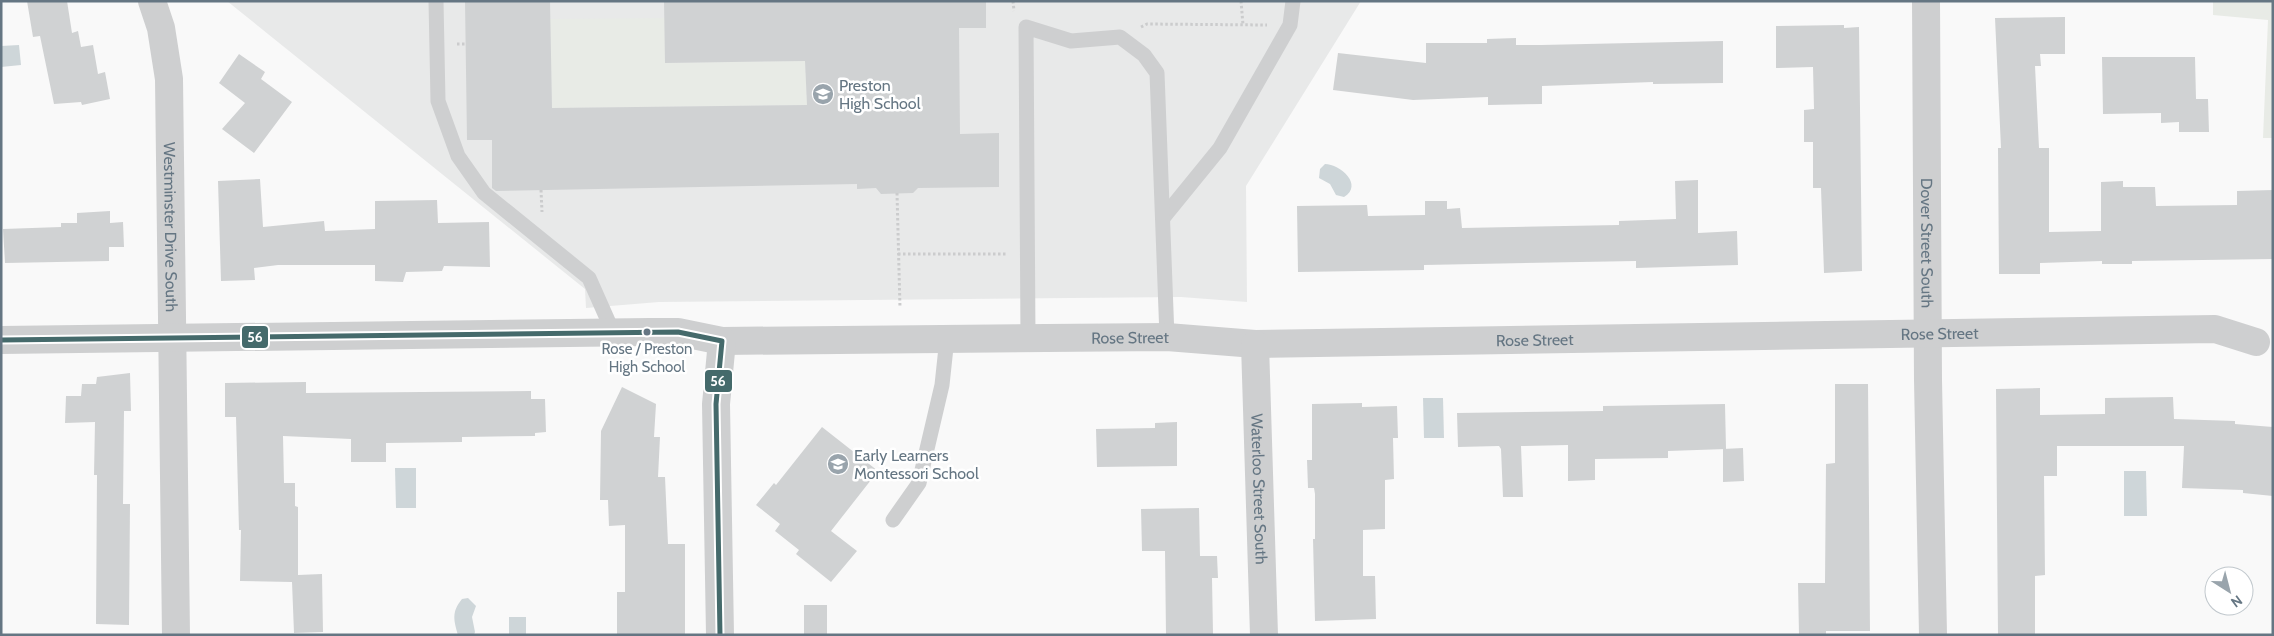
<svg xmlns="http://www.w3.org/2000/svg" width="2274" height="636" font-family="Cabin,sans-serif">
<rect width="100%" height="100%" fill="#f9f9f9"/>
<polygon fill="#e8e9e9" points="227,1 1361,1 1246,186 1247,302 1181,297 659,302 586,308 585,289"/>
<g fill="#e8ebe6">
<polygon points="2213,1 2273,1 2273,138 2263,138 2268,20 2213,15"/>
<polygon points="665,18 666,63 805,61 807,105 552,108 550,19"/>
</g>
<g fill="#ced6d9">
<polygon points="19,45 21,65 1,67 1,46"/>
<path d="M1325 164C1340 164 1364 185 1344 197L1336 195 1330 184 1319 178 1320 169Z"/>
<polygon points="1423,398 1443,398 1444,438 1424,438"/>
<polygon points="395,468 416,468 416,508 396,508"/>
<polygon points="2124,471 2146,471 2147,516 2124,516"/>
<path d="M468 598 476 606 472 617 475 632 474 635H458C454 621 451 612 462 599Z"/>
<rect x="509" y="617" width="17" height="18"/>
</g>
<g fill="#d0d2d3">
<polygon points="27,1 67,1 72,33 78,31 81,47 93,45 98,74 105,72 110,99 82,105 81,102 54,104 40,36 33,37"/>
<polygon points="465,1 550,1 552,108 807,105 805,61 665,63 664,1 986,1 986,28 959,28 960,134 999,133 999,187 918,188 913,193 881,194 876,188 857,189 857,184 496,191 492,188 492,140 467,140"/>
<polygon points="2065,17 2065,54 2040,54 2041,66 2035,66 2039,148 2049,148 2049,232 2101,231 2101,182 2123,181 2123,187 2155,187 2156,206 2237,205 2237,191 2273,190 2273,259 2132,261 2132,264 2102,264 2102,261 2040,263 2040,274 1999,274 1998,148 2001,148 1995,18"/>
<polygon points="1844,25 1844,28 1859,27 1862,271 1824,273 1821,188 1813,188 1813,142 1804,142 1804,110 1814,109 1813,67 1776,68 1776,26"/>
<polygon points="1516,38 1516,45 1541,45 1723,41 1723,83 1653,84 1653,82 1542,86 1542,104 1488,105 1488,97 1413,100 1333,90 1338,53 1426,63 1426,43 1487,43 1487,39"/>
<polygon points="239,54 265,72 261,79 292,102 254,153 222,129 245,103 219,83"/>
<polygon points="2102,57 2195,57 2196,99 2208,99 2209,132 2179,132 2179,122 2161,123 2161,113 2103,114"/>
<polygon points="260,179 263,227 324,221 325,231 375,229 375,201 437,200 438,223 489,222 490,267 444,266 442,271 406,272 403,282 375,281 375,265 278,265 254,268 255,280 221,281 218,181"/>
<polygon points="1698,180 1698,233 1737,231 1738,265 1636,268 1636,261 1424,265 1424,270 1298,272 1297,206 1367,205 1368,216 1425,215 1425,201 1447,201 1447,209 1460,208 1462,228 1619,225 1619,221 1676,219 1675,181"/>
<polygon points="110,211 110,223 123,222 124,247 109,247 109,261 5,263 3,229 61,227 61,223 77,223 77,213"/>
<polygon points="130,373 131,411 124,411 123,504 130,504 129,625 96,624 97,475 94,475 95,422 65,423 66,396 81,396 82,384 96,384 97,377"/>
<polygon points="306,382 306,393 531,391 531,399 545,399 546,432 535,433 535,436 462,437 462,442 386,443 386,462 351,462 351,439 283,436 284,483 295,483 295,506 298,507 298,575 322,574 323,632 294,633 292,582 240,581 241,530 239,530 236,417 225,417 225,383"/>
<polygon points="1835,384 1868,384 1870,631 1826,631 1826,635 1799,635 1798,583 1825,583 1826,464 1835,463"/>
<polygon points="622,387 656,404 654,437 660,437 658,477 665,477 668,544 685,544 685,635 617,635 617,592 625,592 625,525 609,526 608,500 600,500 601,431"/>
<polygon points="2040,388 2040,415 2105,414 2105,398 2173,397 2174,419 2235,421 2235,424 2273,427 2273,496 2243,493 2243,490 2182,488 2184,446 2057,446 2057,476 2044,476 2045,575 2035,576 2035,635 1998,635 1996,389"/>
<polygon points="1362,403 1362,407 1397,406 1398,438 1393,438 1394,479 1385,480 1385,529 1363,530 1363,576 1375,576 1376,619 1315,621 1313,539 1315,539 1315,494 1314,488 1308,488 1307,460 1312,460 1312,404"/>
<polygon points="1725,404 1726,449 1668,451 1668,458 1595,459 1595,480 1568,481 1568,445 1521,446 1523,497 1503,497 1501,449 1499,446 1458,447 1457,413 1603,411 1603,406"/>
<polygon points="1177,422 1177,466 1097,467 1096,429 1155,428 1155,423"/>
<polygon points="822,427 878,471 831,531 857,551 831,582 796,554 799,550 775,531 780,524 756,505 774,483 776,485"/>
<polygon points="1743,448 1744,481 1723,482 1723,449"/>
<polygon points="1199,508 1200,556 1217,556 1218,578 1212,578 1213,634 1166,635 1165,551 1142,551 1141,509"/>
<rect x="804" y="605" width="23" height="30"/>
</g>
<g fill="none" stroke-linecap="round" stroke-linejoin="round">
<g stroke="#cbcccd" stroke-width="3" stroke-dasharray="2.5 2.5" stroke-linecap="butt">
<polyline points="1013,1 1014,11"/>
<polyline points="1241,1 1243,25"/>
<polyline points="1141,27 1147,24 1267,25"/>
<polyline points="457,44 465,44"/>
<polyline points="541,190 542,212"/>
<polyline points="897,193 900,308"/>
<polyline points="898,254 1008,254"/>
</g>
<g stroke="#cecfd0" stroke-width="15">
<polyline points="436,1 438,101 458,156 484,193 589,278 613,332"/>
<polyline points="1163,218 1220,148 1290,25 1293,1"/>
<polyline points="1028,338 1026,27 1071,41 1120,37 1144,55 1157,73 1167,337"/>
<polyline points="893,520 919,483 942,385 947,338"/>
</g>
<g stroke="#cecfd0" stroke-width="28">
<path id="s1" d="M152 1 161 28 169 79 176 635"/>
<path id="s2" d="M1926 1 1928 380 1933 635"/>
<path id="s3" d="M1 340 650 332H678L722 341 1167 337 1255 344 2215 329 2256 342"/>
<path id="s4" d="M1255 344 1264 635"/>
<polyline points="720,635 716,404 722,341"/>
</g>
<g stroke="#fff" stroke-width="9">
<polyline id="bus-1" points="1,340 678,332 722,341 716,404 720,635"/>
</g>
<use href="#bus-1" stroke="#456a6b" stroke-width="5"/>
</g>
<defs>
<g id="school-disc" transform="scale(1.125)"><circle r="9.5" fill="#99a4ac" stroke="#fff"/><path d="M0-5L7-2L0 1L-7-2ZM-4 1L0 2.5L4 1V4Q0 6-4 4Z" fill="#fff"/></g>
</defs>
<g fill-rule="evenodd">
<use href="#school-disc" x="823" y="94"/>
<use href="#school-disc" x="838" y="464"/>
</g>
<circle fill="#657683" stroke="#fff" stroke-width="2" cx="647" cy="332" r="4.5"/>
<g text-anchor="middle" stroke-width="5" stroke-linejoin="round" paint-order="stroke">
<g font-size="15" fill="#657683" stroke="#fff">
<text x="647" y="354">Rose / Preston<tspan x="647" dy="18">High School</tspan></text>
</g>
<g font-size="16" fill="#657683" stroke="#fff" text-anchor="start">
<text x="839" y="91">Preston<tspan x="839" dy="18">High School</tspan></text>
<text x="854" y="461">Early Learners<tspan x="854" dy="18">Montessori School</tspan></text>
</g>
<g font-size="16" fill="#657683" stroke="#fff">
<text dy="6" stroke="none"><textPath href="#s1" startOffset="228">Westminster Drive South</textPath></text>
<text dy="6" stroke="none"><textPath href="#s2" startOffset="242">Dover Street South</textPath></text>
<text dy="6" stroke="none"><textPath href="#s3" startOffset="1940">Rose Street</textPath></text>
<text dy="6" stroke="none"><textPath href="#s3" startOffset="1130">Rose Street</textPath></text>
<text dy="6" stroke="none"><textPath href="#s3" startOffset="1535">Rose Street</textPath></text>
<text dy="6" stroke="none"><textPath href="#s4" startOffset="145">Waterloo Street South</textPath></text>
</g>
</g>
<g stroke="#fff" stroke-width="2">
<rect x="241" y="325" width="28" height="24" rx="5" fill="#456a6b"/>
<rect x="704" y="369" width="29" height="24" rx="5" fill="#456a6b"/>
</g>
<g font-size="14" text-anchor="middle" font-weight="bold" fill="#fff">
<text x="255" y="342">56</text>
<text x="718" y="386">56</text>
</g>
<rect width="2274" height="636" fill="none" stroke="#657683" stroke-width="5"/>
<g transform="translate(2229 591) rotate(144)"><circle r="24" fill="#ffffff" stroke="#c1c8cd"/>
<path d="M0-4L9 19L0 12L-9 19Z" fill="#99a4ac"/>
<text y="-8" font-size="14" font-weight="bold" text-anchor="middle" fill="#657683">N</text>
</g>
</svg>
